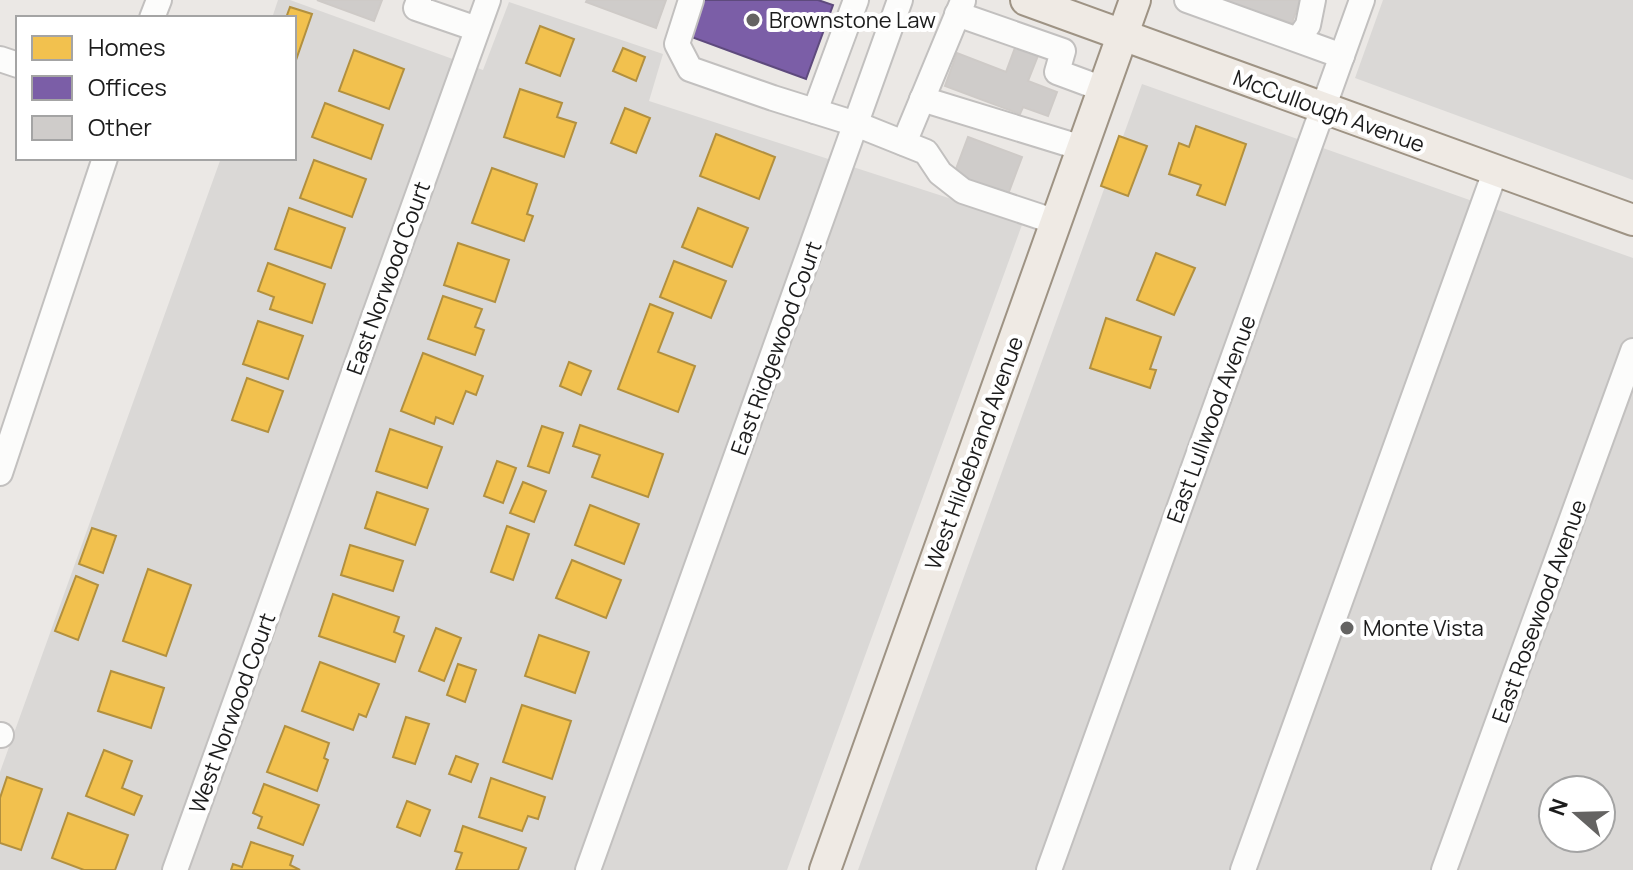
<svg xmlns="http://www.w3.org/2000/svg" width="1633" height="870" font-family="Manrope,sans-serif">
<rect width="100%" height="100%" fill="#ebe8e5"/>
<g fill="#dad8d6" fill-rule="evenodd">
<polygon points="278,0 290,0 483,70 509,2 663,54 649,101 1023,222 787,870 0,870 0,772 221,158 294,158 294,18 272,18"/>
<polygon points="1383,0 1633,0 1633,180 1355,78"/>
<path d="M1142 84 1633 258V870H858ZM1553 790H1601V838H1553Z"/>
</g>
<g fill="#f2c14e" stroke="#b2903f" stroke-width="2">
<polygon points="290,7 312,14 296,60 294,59 294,18 286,18"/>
<polygon points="540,26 574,39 560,76 526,63"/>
<polygon points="623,48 645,57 636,81 613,71"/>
<polygon points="354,50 404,69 389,109 339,91"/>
<polygon points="520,89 562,103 557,117 576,123 564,157 504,137"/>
<polygon points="325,103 383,125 371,159 312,137"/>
<polygon points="625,108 650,118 636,153 611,143"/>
<polygon points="1196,126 1246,144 1225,205 1197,195 1201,185 1169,174 1179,143 1189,147"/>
<polygon points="716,134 775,157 759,199 700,176"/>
<polygon points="1119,136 1147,146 1128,196 1101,186"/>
<polygon points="314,160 366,179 352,217 300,198"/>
<polygon points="492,168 537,184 527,214 533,216 524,241 472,223"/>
<polygon points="289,208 345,228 331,268 275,249"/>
<polygon points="698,208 748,228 732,267 682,247"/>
<polygon points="458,243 509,260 495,302 444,285"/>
<polygon points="1156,253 1195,268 1174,315 1137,300"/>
<polygon points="674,261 726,281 711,318 660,297"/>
<polygon points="268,263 325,284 312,323 270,309 274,297 258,291"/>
<polygon points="443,296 482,309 475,327 484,330 475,355 428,339"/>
<polygon points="650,304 673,313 658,352 695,366 678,412 618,389"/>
<polygon points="1106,318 1161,337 1150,369 1156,370 1150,388 1090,368"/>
<polygon points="258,321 303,336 288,379 243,364"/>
<polygon points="423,353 483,376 476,395 466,391 453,424 436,417 434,424 401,411"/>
<polygon points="569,362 591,371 581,395 560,386"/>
<polygon points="247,378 283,391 268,432 232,420"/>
<polygon points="580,425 663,454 648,497 592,477 600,455 573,446"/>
<polygon points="542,426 563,433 549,473 528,466"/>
<polygon points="390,429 442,447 427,488 376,471"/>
<polygon points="497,461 516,468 503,503 484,496"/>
<polygon points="523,482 546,491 534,522 510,513"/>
<polygon points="377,492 428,509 415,545 365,528"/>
<polygon points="590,505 639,524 624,564 575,545"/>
<polygon points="507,526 529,534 513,580 491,572"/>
<polygon points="92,528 116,536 103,573 79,564"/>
<polygon points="350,545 403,561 393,591 341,575"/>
<polygon points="572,560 621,580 606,618 556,598"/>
<polygon points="148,569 191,585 166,656 123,641"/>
<polygon points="76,576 98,585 78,640 55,631"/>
<polygon points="333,594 399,617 394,632 404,636 395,662 319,636"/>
<polygon points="436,628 461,638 444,681 419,671"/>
<polygon points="539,635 589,652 575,693 525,676"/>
<polygon points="320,662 379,684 366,717 359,714 353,730 302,711"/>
<polygon points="458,664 476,670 465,702 447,695"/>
<polygon points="111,671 164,688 151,728 98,711"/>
<polygon points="522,705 571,721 552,779 503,762"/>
<polygon points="406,717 429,724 415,764 393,757"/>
<polygon points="285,726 329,743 324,758 328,760 317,791 267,772"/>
<polygon points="104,750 132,761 122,788 142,796 134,815 86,796"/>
<polygon points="456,756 478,764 471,782 449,774"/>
<polygon points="7,777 42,789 21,850 0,843 0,798"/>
<polygon points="491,778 545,797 538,819 528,816 522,831 479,817"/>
<polygon points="264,784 319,805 303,845 258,828 262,817 253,813"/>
<polygon points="407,801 430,810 420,836 397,827"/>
<polygon points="68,813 128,835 115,870 84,870 52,858"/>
<polygon points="463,826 526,848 518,870 456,870 462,853 455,851"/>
<polygon points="251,842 293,856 290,865 300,870 231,870 233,864 242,867"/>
</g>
<polygon fill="#7b5ea7" stroke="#5e4a7d" stroke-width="2" points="699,0 818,0 833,5 806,79 686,35"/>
<g fill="#cfccca" stroke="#cecac7" stroke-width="2">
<polygon points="317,0 382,0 374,21"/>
<polygon points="587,0 666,0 656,28 586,2"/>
<polygon points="1209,0 1300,0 1292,23 1267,15 1265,19"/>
<polygon points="1016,45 1039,53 1028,81 1057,92 1048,116 1023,107 1020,114 945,86 957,53 1006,72"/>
<polygon points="968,137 1022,157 1007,197 953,177"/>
</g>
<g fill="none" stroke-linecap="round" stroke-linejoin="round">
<g stroke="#c2c0bf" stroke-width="28">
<g id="minor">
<polyline points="419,0 416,8 477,29"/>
<polyline points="691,0 677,44 690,69 773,98 856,124 926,152 940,173 963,191 1056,222"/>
<polyline points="1187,0 1342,56"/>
<polyline points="957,14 1063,51 1057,72 1103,89"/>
<polyline points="152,18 159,0"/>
<polyline points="1299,38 1308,25 1313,0"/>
<polyline points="0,59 18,65"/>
<polyline points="922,99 1082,148"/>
<polyline points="815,111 856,0"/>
<polyline points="904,143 963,1"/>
<polyline points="0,473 105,158"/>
<polyline points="0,735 1,735"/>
<polyline points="175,870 488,0"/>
<polyline points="588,870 900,0"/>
<polyline points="1049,870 1362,0"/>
<polyline points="1243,870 1495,172"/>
<polyline points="1444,870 1633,351"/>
</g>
</g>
<g stroke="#9e9384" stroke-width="34">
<g id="major">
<polyline points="1026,0 1633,220"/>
<polyline points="825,870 1135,0"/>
</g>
</g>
<use href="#minor" stroke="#fcfcfb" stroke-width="24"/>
<use href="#major" stroke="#efeae4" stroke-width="30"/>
</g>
<g fill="#646362" stroke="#fff" stroke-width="3">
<circle cx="753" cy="20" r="8"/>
<circle cx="1347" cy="628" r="8"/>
</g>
<g text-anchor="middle" stroke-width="8" stroke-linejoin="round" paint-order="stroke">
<g font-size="22" fill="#1c1c1c" stroke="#fff" text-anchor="start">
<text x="769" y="28">Brownstone Law</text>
<text x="1363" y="636">Monte Vista</text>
</g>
<g font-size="22" fill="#1c1c1c" stroke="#fff">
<text transform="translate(1329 111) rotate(20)" y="8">McCullough Avenue</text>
<text transform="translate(388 278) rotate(-70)" y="8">East Norwood Court</text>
<text transform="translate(776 348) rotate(-70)" y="8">East Ridgewood Court</text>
<text transform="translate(1211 419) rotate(-70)" y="8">East Lullwood Avenue</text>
<text transform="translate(974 453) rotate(-70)" y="8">West Hildebrand Avenue</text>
<text transform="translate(1539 611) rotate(-70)" y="8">East Rosewood Avenue</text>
<text transform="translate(232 713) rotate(-70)" y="8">West Norwood Court</text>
</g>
</g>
<rect x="16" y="16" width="280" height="144" fill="#ffffff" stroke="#a4a4a4" stroke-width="2"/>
<rect x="32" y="36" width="40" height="24" fill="#f2c14e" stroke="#a4a4a4" stroke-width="2"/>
<text x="88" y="56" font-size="24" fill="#1c1c1c">Homes</text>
<rect x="32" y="76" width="40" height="24" fill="#7b5ea7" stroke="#a4a4a4" stroke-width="2"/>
<text x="88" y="96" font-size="24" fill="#1c1c1c">Offices</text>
<rect x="32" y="116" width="40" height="24" fill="#cfccca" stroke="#a4a4a4" stroke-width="2"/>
<text x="88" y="136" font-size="24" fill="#1c1c1c">Other</text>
<g transform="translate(1577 814) rotate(290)"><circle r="38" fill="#ffffff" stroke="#a4a4a4" stroke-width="2"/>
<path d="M0-6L14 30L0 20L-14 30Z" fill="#646362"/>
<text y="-12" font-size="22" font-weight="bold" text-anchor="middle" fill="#1c1c1c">N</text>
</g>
</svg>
